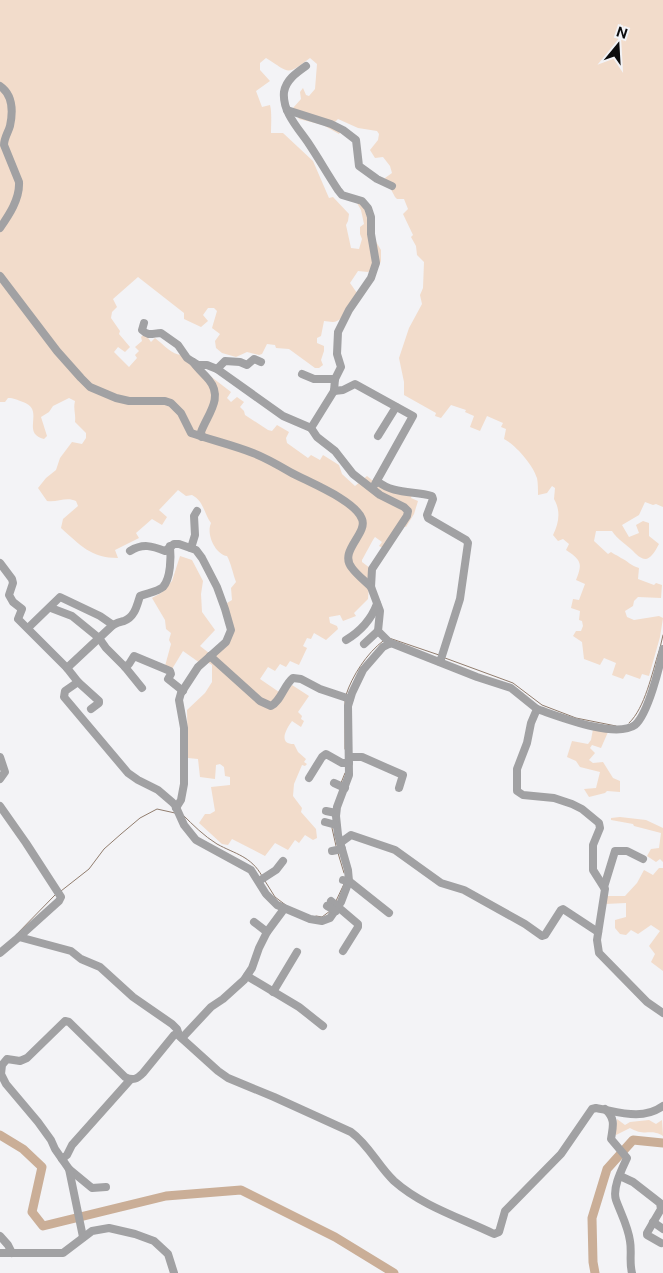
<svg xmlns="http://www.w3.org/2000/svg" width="663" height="1273" font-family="'Public Sans',sans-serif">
<rect width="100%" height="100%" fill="#f3f3f6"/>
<g fill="#f2dccb">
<path d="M0 0H663V507L656 504 653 505 645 502 639 515 622 525 629 537 639 533 636 525 643 521 649 523V536L659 544C651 559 646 565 633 551 626 544 618 540 612 531H596L594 541 608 554 611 552C615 555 617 555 621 558 628 561 631 566 639 568L638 579 654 585 656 583 662 585 661 598 638 597 634 601 633 606 625 611 627 617 634 620 659 616 663 618 660 637 649 676 642 674 640 679 626 674 623 679 612 675 616 663 604 658 600 665 584 659 582 642 573 636 576 631H581L583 626 582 621 579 620 580 611 571 608 573 599 579 600 585 584 576 580C583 563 581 560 566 550L569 544 563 539 558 541 553 535C559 523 561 511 554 499L555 488 552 486 547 493 538 495C538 490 538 483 537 478 533 465 516 445 504 439L506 429 501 427 503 423 487 416 480 431 470 427 474 416 465 412 466 410 451 405 441 418 435 416 436 413 404 395V382L399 358 409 328 422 304 420 295 423 288 424 262 417 255 416 246 411 237 413 235 403 214 408 209 404 199H397L395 197 385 178 392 173 390 166 383 157 375 158 370 150 378 140 379 134 377 131 358 128 338 119 334 123 341 131 339 134 323 125 299 119 293 108 301 99 300 92 303 88 306 95 309 96 315 89 317 64 310 58C286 76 290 73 266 58L260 63V70L270 81 256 91 262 107 270 105C272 111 271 126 271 133H283L313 161 329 198 333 197 349 214 348 221 346 225 351 248 359 249 362 239 360 234V227L364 224 361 210 357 203 362 202 375 240 381 250V261L379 266 368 272 358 271 350 283 357 293C352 301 346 317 337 321 333 323 328 321 324 321L321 336 317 338V343L324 346V351L321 360 323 365 319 368H315L289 349 276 348 275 345 267 344 262 354 259 355 247 352 236 357 222 353 216 348 215 341 220 334 212 328 217 311 214 308H208L203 315 208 321 201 327 184 319V313L138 277 113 299 117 307 112 312 111 318 120 331 119 334 130 347 125 352 118 347 114 352 129 367 137 358 135 355 139 351 135 347 142 341 141 337 143 335H146L151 342 155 338C163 344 173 356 183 355L231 392 227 398 231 402 237 397 244 402 240 407 244 411 245 415 268 430 272 431 277 425 289 432 286 438 287 443 308 458 311 455 320 460 323 455 339 465 342 474 355 486 367 476 378 485 412 495 411 498 418 501 414 514 406 527 402 526 387 550 379 546 382 542 375 537C372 541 366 553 362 560V562L370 568 368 599 354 613 356 616 343 621 340 615 329 617 330 623 337 626 338 629 326 640 314 633 311 639 307 638 303 646 307 648 299 665 290 661 286 667 280 664 275 671 268 667 260 679 279 692 282 698 292 685 309 696 298 712 302 716 301 719 304 721 301 727 292 721C287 728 277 744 294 744L298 752 306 759 304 762 307 764 305 766 302 765 294 784 293 796 302 808 301 812 316 829 317 838 313 840 305 835 299 843 295 840 288 850 275 843 265 856 232 839 228 845 222 844 199 823 205 814H210L215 811 211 787 230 785V777L225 776 224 767 220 764 216 765 215 779 200 777 198 759 188 758 187 710 205 693 212 682V665L207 662 229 641 227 603 232 600 231 588 236 582C233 574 231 563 227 556 215 554 206 534 211 523 204 514 204 501 192 495L186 496 178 490 159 510 167 517 162 525 152 519 136 533 139 538 115 550 118 558C91 558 80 545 61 528L63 519 78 506 76 501C66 496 57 503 47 501L38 488 46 478 56 470 60 458 72 442 82 444 86 438V433L75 422C76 414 73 409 75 401L69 398 53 406 49 412 41 417 47 436 44 439C20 433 46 410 23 402 17 400 14 398 8 398L5 402H0Z"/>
<polygon points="180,556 192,560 203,581 201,594 202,612 215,630 200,646 209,653 200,663 183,651 172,669 165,666 171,644 169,640 171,633 166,629 165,620 152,598 161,593 172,581"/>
<polygon points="593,729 608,732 601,748 592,745 590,748 595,753 589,760 593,763 603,762 613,778 620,781 620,792 607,791 605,793 589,797 584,789 596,788 600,772 580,767 576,761 567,757 572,741 588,744 591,740"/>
<polygon points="620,817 646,820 663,828 663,862 660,859 656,862 647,856 651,849 659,848 661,833 634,826 633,824 611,820 611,818"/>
<polygon points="659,868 663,868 663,971 651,962 655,954 649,946 660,931 651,925 638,934 631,930 626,935 620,934 615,928 615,920 626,917 626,903 605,904 606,896 625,896 637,883 644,870 653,875"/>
<path d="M617 1119 625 1125 630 1122 649 1120 656 1124 662 1120 663 1136C650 1128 645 1137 630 1128L616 1135 615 1132Z"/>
</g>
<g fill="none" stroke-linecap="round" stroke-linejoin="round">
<g stroke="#917d6e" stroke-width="1">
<polyline points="389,638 439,655"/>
<polyline points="660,648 663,635"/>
<polyline points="445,658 513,683 542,705 576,718 616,726"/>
<path d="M346 695C352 676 367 653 383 641"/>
<polyline points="345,701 345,749"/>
<path d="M629 723C645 708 652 673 659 651"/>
<polyline points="341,783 345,773"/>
<path d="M183 815C193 825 204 836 217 844 235 854 251 856 262 876"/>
<polyline points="332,828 336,846"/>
<polyline points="338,853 344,873"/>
<polyline points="265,881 275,897 287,906"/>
<polyline points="61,891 89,869 104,849 121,834 140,818 157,809 175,813"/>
<polyline points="336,901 344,884"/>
<polyline points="316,916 322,917 330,911"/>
<polyline points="16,935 55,895"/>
</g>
<g stroke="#caae97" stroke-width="9">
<polyline points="0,1135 23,1149 42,1167 32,1212 43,1226 166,1196 241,1190 335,1237 394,1273"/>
<polyline points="595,1273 593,1262 592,1218 607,1169 633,1140 663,1143"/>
</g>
<g stroke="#a1a1a3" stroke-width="8">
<path d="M306 66C296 73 286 80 284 92 282 112 299 129 309 144 319 159 328 175 338 190L342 195 362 201 368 208 371 217V234L376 263 371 278 349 310 338 332 337 354 341 367 335 379 334 391 311 428 317 437 335 451 353 474 380 495 404 507 408 511 407 516 372 569 371 587 380 611 378 631 388 641 389 644"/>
<path d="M0 86C13 95 13 112 10 126 8 133 4 138 4 145L19 182C20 199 9 215 0 228"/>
<polyline points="287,110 331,124 343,130 356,140 359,166 377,179 392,186"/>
<path d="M0 276 57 351 81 378 90 387 116 398 129 401H165L171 403 181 413 191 433C211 440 233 445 253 453 266 458 278 465 290 472 308 482 355 500 362 519 368 534 338 551 352 568 357 575 365 581 371 587"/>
<path d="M144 323 142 330C149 337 153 333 161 333L178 345 187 358 193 362 198 365H207L217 369 283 416 311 428"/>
<path d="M193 362C198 369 204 374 209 380 224 398 207 415 201 432L202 437"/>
<polyline points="217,369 225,361 240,362 247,365 254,359 261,362"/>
<polyline points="302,374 314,379 335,379"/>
<polyline points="334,391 343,390 355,384 413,416 375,484"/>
<polyline points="378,436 396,407"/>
<path d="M377 481C393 494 413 491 432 496L433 499 427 515 428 518 466 540 468 543 460 599 440 662"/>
<polyline points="191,548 195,535 194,516 197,511"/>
<path d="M130 551C143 543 152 546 165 551L174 544H179L196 550 202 558 217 587 225 609 231 630 226 642 198 667 181 693 179 700 184 728V784L181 800 176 808"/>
<polyline points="0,563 12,579 13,583 9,595 13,602 22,609 18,619 67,668 78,682 65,691 64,697 128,773 138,780 158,790 172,802 175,805 184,825 196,840 251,870 266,894 277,905 310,919 322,921 330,918 341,902 349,881 348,870 338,835 336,816 337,807 349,775 348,706 352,693 363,670 383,647 391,643 477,677 511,688 537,709 531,723 527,743 517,769 517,791 523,795 554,798 572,804 582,809 599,823 600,828 593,845 593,870 605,889 597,940 599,953 647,1002 663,1013"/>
<polyline points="51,608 72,616 99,638 106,648 125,667 142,688"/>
<polyline points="28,628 60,597 100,616 113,625"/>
<path d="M346 640C361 631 371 620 377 604"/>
<polyline points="364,644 378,631"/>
<path d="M210 656 260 701 271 706C281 701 284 685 293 678L301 679 320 689 350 699"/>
<polyline points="125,667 129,664 134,656 170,671 171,674 168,679 183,691"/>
<path d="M67 668 113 625C118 622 119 622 124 621 135 617 137 605 140 596 147 593 157 592 163 587 171 578 171 557 170 546"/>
<polyline points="78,682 99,701 99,703 91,709"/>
<path d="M537 709C558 716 615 739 635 725 648 714 660 666 663 649"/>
<polyline points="0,757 5,772 0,779"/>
<polyline points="349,757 362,757 403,775 399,788"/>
<polyline points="309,778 322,757 326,754 342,763 349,763"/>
<polyline points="334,783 345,788"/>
<polyline points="0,806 26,843 61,897 59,901 19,937 71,951 81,959 100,967 133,997 172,1024 177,1029 179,1035"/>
<polyline points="326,811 336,813"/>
<polyline points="325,822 336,825"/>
<polyline points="340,843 351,835 395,850 441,883 464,890 525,924 542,936 545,935 561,910 563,909 598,932"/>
<polyline points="332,851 342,849"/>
<polyline points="343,880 350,882 389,913"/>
<polyline points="259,881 276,870 283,861"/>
<polyline points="604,887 615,851 627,851 643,859"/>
<polyline points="331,901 358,924 358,927 343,951"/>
<polyline points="327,906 336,911"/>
<polyline points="254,922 267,932"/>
<polyline points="0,953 19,937"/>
<polyline points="247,976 299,1007 323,1026"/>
<polyline points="273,992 297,952"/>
<polyline points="182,1038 211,1007 223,999 244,980 252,968 259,948 267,932 284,909"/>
<path d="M605 1109C616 1119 613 1126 611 1139L627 1158C622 1169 612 1188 616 1200 621 1214 628 1226 630 1241 632 1252 629 1262 632 1273"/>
<polyline points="62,1159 67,1155 72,1145 130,1080"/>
<polyline points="69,1169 92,1188 106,1187"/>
<polyline points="620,1176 633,1182 660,1203 661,1209 647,1233 647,1235 661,1243"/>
<polyline points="653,1222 663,1229"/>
<polyline points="0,1236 8,1245 12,1253"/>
<path d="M83 1237 69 1169 55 1149 51 1140 38 1122 6 1084 1 1074 2 1065 7 1059 20 1061 27 1058 65 1021 69 1022 125 1077C133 1081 137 1079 143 1073L174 1035 177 1034 218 1071 228 1078 274 1097 351 1132C369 1145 378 1166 394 1181 422 1206 461 1218 494 1234L499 1232 505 1211 561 1154 592 1109 596 1108C619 1112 642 1121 663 1106"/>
<polyline points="0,1253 63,1253 92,1231 109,1228 135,1234 154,1241 168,1254 174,1273"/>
</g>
</g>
<g transform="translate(618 45) rotate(18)" stroke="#f3f3f6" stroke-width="4" paint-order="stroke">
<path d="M0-4L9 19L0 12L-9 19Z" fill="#0c0c0d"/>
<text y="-8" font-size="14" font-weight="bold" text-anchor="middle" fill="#0c0c0d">N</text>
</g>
</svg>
